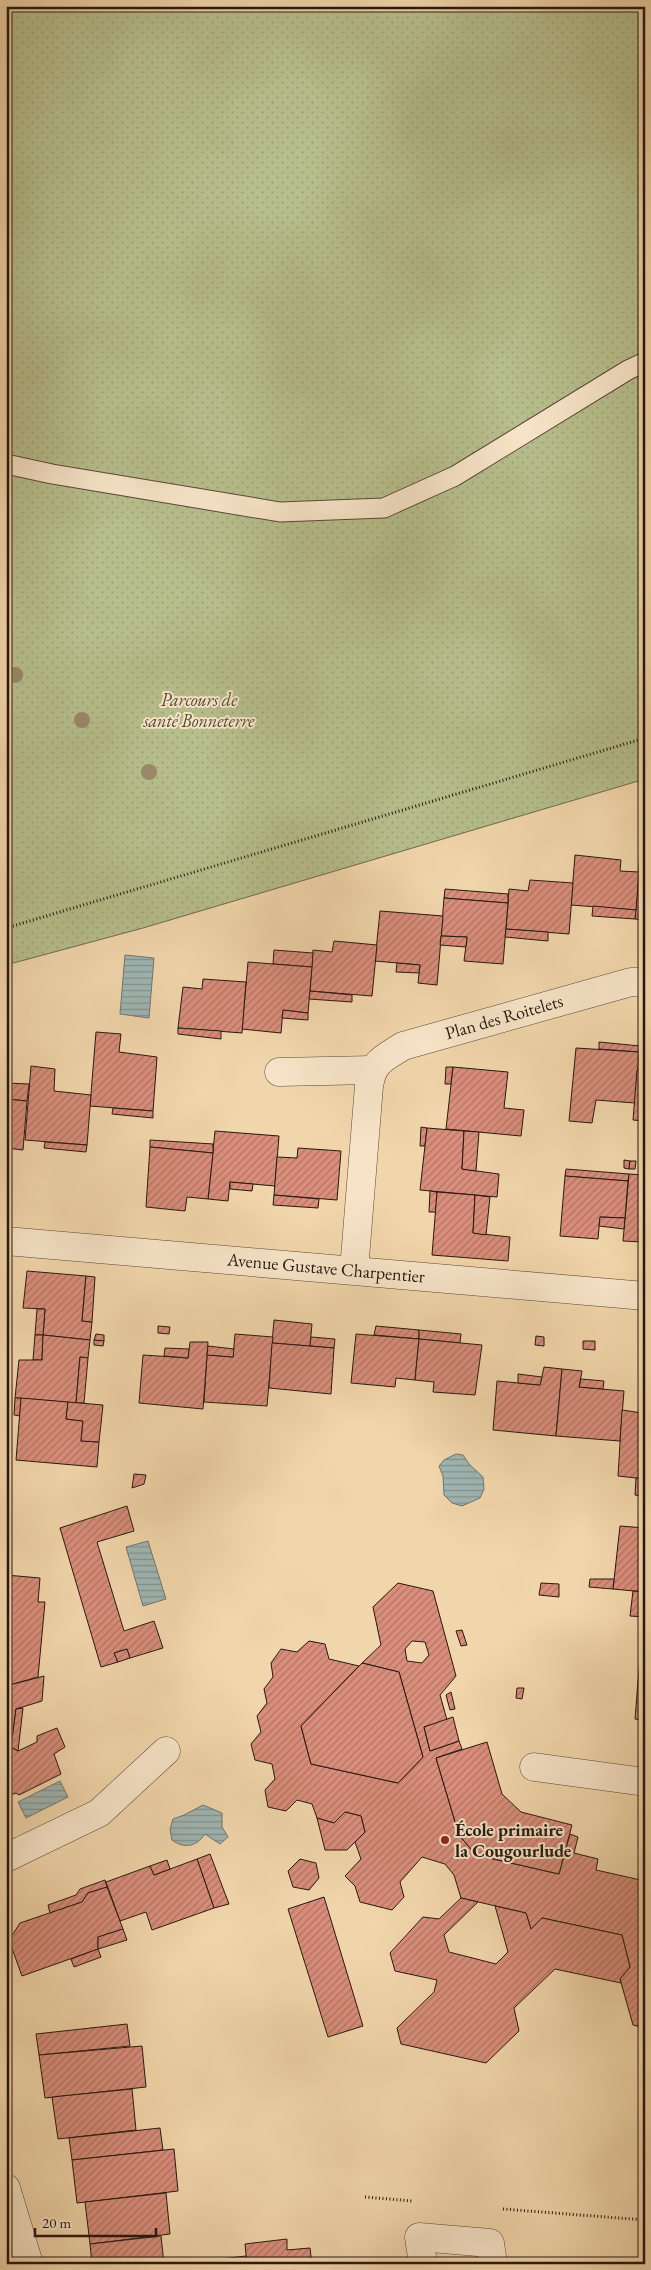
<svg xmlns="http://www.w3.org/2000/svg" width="651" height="2270" font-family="'EB Garamond',serif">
<defs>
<pattern id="grass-dots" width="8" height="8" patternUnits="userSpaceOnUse" patternTransform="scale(1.25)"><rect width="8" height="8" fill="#b6be8c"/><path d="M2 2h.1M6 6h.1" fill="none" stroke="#9ca378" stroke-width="1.8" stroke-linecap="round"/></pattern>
<pattern id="water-rules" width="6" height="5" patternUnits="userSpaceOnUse" patternTransform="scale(1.25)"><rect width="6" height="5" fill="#9fb6b4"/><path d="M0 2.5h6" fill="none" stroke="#819391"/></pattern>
<pattern id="building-hatch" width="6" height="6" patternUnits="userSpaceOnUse" patternTransform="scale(1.25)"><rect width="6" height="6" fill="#da8e7c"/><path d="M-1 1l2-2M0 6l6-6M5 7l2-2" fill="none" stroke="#b17364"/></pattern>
</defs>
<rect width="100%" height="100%" fill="#f2d6ab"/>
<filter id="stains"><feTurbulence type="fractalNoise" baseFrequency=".004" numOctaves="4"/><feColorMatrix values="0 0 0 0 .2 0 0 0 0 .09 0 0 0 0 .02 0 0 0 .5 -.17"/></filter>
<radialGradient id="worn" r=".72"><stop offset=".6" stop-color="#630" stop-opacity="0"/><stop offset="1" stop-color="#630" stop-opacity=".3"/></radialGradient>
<polygon fill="url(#grass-dots)" stroke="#6e6a4e" points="6,6 645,6 645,779 143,928 6,965"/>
<g fill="url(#water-rules)" stroke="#6f7672">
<polygon points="125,955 154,958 149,1018 120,1014"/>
<polygon points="456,1454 463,1455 469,1464 483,1477 484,1489 480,1498 462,1506 452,1503 444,1495 443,1476 439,1466 444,1460"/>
<polygon points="148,1541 166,1599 143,1606 126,1547"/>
<polygon points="60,1781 68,1797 26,1818 18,1802"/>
<path d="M203 1805 222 1813V1827L228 1837 220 1844 205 1834C196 1847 184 1849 172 1840L170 1829 173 1819 184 1815Z"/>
</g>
<g fill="url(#building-hatch)" stroke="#261710" fill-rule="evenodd">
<polygon points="640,852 645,853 645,920 635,919"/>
<polygon points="575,855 621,860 620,871 639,872 636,910 571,905"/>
<polygon points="530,880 573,883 569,934 506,929 509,889 528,891"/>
<polygon points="445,889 508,894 508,903 444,898"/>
<polygon points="444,898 508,903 503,964 464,961 467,937 441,936"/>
<polygon points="593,906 636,910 635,919 592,916"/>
<polygon points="380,911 443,916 437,985 418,983 420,965 375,961"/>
<polygon points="506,929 548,932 548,941 505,937"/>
<polygon points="441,936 467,937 466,947 440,945"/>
<polygon points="334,941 377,945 372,996 310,991 313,950 332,952"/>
<polygon points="274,950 313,953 312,967 273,964"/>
<polygon points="248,962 312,967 308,1013 283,1010 281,1033 242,1029"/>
<polygon points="397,963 420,965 419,973 396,972"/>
<polygon points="203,979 246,982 242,1033 178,1028 183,987 202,989"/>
<polygon points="310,991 352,995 352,1002 309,999"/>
<polygon points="283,1010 308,1013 308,1020 282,1018"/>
<polygon points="178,1028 221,1031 221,1039 178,1034"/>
<polygon points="96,1032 121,1034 119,1052 157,1057 153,1111 90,1106"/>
<polygon points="599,1042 640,1046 639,1052 599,1049"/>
<polygon points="576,1048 639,1052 635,1103 596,1100 592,1123 569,1121"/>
<polygon points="31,1066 55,1069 54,1091 91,1095 87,1145 25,1140"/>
<polygon points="446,1067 453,1067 451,1084 445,1084"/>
<polygon points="453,1067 508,1072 504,1108 524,1110 521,1136 446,1129"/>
<polygon points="637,1070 645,1071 645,1121 633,1120"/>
<polygon points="6,1083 29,1084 27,1101 6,1099"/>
<polygon points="6,1099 27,1101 23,1150 6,1148"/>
<polygon points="113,1108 153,1111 153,1118 112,1114"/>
<polygon points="421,1127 427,1128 425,1146 420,1146"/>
<polygon points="427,1128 464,1131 462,1169 499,1174 497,1197 420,1190"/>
<polygon points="215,1131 279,1136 275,1186 230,1182 228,1201 208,1199"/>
<polygon points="464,1131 479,1132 476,1171 462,1169"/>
<polygon points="150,1140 213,1144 213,1153 150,1147"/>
<polygon points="45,1142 87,1145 86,1152 44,1148"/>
<polygon points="150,1147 213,1153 208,1199 187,1197 185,1211 146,1207"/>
<polygon points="298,1148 341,1151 337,1200 274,1195 277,1157 297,1158"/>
<polygon points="624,1160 630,1161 629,1169 624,1168"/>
<polygon points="630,1161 636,1161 635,1169 629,1169"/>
<polygon points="566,1169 629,1174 628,1181 565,1176"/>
<polygon points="629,1174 645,1175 643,1242 623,1241"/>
<polygon points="565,1176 628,1181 625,1218 600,1217 598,1239 560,1236"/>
<polygon points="230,1182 253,1184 252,1191 230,1189"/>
<polygon points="430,1191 437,1192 436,1212 429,1212"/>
<polygon points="437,1192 475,1195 473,1233 510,1237 508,1261 432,1255"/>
<polygon points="274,1195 319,1199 318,1208 273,1205"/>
<polygon points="475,1195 490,1197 486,1235 473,1233"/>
<polygon points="600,1217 625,1218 624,1229 599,1226"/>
<polygon points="27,1271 86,1276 82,1321 92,1322 90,1340 43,1335 45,1309 23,1308"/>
<polygon points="86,1276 95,1277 92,1322 82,1321"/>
<polygon points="37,1309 45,1309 43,1335 35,1335"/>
<polygon points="274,1320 312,1324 310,1346 272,1343"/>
<polygon points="158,1326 170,1327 169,1334 158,1333"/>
<polygon points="376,1326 419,1330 419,1339 374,1335"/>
<polygon points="419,1330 461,1334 460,1343 419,1339"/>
<polygon points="96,1334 104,1335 104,1341 94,1340"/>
<polygon points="235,1334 273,1337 267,1406 204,1402 207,1355 233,1357"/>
<polygon points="356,1334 419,1339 415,1380 396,1378 395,1387 351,1383"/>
<polygon points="35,1335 43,1335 42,1360 33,1360"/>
<polygon points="43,1335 90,1340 88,1358 80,1357 76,1403 15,1398 19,1360 42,1360"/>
<polygon points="536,1336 544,1337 544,1346 535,1345"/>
<polygon points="311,1337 335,1339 334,1348 310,1346"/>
<polygon points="419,1339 482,1345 475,1395 433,1392 434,1382 415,1380"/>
<polygon points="94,1340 104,1341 103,1346 94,1345"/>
<polygon points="583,1341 595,1341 595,1350 583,1349"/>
<polygon points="190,1342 208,1342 203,1409 139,1403 143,1355 188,1358"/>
<polygon points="272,1343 334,1348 331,1394 269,1388"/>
<polygon points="208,1346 234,1349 233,1357 207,1355"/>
<polygon points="165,1348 189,1349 188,1358 164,1356"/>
<polygon points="80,1357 88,1358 84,1403 76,1403"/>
<polygon points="544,1367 562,1369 556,1436 493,1430 497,1381 540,1385"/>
<polygon points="562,1369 582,1371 579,1387 624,1391 620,1441 556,1436"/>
<polygon points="518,1374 542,1377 540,1385 518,1383"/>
<polygon points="581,1379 604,1381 603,1389 579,1387"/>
<polygon points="15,1398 21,1398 20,1416 14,1415"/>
<polygon points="21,1398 68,1402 66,1419 83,1421 81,1441 99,1442 97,1467 16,1460"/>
<polygon points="68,1402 103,1405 99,1442 81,1441 83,1421 66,1419"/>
<polygon points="622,1410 642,1413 641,1429 645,1429 645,1479 618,1476"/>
<polygon points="134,1474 146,1475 144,1484 132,1488"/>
<polygon points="636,1478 645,1479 645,1497 635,1495"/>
<polygon points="127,1506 134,1531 97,1542 124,1631 154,1621 163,1648 130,1658 127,1649 114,1653 118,1662 101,1667 60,1528"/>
<polygon points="620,1526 645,1528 645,1592 613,1589"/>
<polygon points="6,1575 40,1578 38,1602 45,1602 38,1677 6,1686"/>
<polygon points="590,1579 614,1579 613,1589 589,1587"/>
<path d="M398 1583 433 1591 456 1676 440 1695 447 1720 424 1727 430 1751 459 1741 462 1749 436 1758 459 1835 476 1855 559 1874 570 1834 578 1837 574 1853 598 1859 596 1870 645 1881V2028L633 2025 620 1979 630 1967 622 1935 542 1918 531 1929 526 1913 461 1898 454 1875 445 1864 422 1857 400 1882 404 1897 392 1910 360 1902 355 1886 345 1876 361 1859 355 1842 365 1832 361 1816 345 1812 334 1823 317 1818 312 1804 297 1800 286 1811 268 1807 265 1790 275 1779 272 1764 255 1760 251 1744 261 1732 257 1716 267 1703 264 1689 273 1677 271 1663 281 1649 297 1652 309 1641 325 1644 329 1659 359 1666 301 1726 311 1764 398 1783 423 1757 399 1672 362 1663 381 1645 373 1607ZM412 1641 425 1642 429 1655 422 1663 407 1661 405 1649Z"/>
<polygon points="541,1583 559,1584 559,1597 539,1595"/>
<polygon points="633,1591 645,1592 645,1617 630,1616"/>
<polygon points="462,1630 467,1645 461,1646 456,1631"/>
<polygon points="127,1649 130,1658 118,1662 114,1653"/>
<polygon points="640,1656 645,1656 645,1720 635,1719"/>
<polygon points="362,1663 399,1672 423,1757 398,1783 311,1764 301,1726"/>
<polygon points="44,1676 42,1701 16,1709 11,1747 18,1751 37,1742 37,1736 57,1728 65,1747 54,1754 61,1774 19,1795 16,1793 6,1797 6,1686"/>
<polygon points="517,1688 524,1688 522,1699 516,1698"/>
<polygon points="451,1692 455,1709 450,1710 446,1695"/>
<polygon points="23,1708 18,1751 11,1747 16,1709"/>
<polygon points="453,1717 459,1741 430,1751 424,1727"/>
<polygon points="487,1742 502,1794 521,1812 572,1825 559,1874 476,1855 459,1835 436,1758"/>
<polygon points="345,1812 361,1816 365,1832 347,1850 325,1850 317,1818 334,1823"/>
<polygon points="210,1854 229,1904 214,1908 197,1859"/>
<polygon points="197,1859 214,1908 152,1930 146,1912 120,1921 106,1882 150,1866 154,1875"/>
<polygon points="300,1859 316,1863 319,1878 309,1890 293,1887 288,1871"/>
<polygon points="167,1860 170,1869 154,1875 150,1866"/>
<polygon points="105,1880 107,1887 88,1893 82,1902 50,1913 48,1905 76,1895 80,1889"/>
<polygon points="107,1887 123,1929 98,1937 98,1949 22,1976 9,1940 20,1923 82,1902 88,1893"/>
<polygon points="324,1897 363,2026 328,2037 288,1909"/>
<polygon points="461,1898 478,1902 444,1935 449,1952 496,1964 508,1952 495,1906 526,1913 531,1929 542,1918 622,1935 630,1967 620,1979 621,1983 555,1969 514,2008 519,2031 486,2063 401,2044 397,2028 434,1992 437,1980 395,1971 390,1953 423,1917 439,1919"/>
<polygon points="123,1929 127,1940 98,1949 98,1937"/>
<polygon points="98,1949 101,1957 74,1967 71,1959"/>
<polygon points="127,2024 130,2046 39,2055 36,2034"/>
<polygon points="142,2046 146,2087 45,2098 39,2055"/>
<polygon points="132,2089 136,2130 58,2139 52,2097"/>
<polygon points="160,2128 163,2150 72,2160 69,2138"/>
<polygon points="174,2149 178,2191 77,2203 72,2160"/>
<polygon points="166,2193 170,2234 90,2244 85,2202"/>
<polygon points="161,2236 164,2264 92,2264 90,2244"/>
<polygon points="287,2239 287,2250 310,2248 312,2264 247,2264 245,2244"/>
<polygon points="246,2256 247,2264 178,2264"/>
</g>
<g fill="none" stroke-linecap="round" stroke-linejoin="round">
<g stroke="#594737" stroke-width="21">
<polyline id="service" points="6,464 52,474 280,512 384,508 455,476 628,370 645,362"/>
</g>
<g stroke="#594737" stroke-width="29">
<g id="minor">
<polyline points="279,1072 372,1070"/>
<polyline points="6,1241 645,1296"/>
<path d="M354 1270 369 1086C373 1061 383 1059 403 1046L631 982H645"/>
<polyline points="534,1767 645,1782"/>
<polyline points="6,1858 99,1813 166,1751"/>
<polyline points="6,2188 29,2264"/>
<polyline points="423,2264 419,2237 490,2243 493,2264"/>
</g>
</g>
<g stroke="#261710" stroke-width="3" stroke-dasharray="1 2.5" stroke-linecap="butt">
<polyline points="6,928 645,738"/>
<polyline points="365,2197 412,2201"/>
<polyline points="503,2209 645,2220"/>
</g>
<use href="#service" stroke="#f7e4c8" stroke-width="19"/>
<use href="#minor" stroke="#f7e4c8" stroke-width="28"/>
</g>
<g fill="#99886a">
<circle cx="15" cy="675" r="8"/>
<circle cx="82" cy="720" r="8"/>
<circle cx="149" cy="772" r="8"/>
</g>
<circle fill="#8f2418" stroke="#f7e4c8" stroke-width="2" cx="445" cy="1840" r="5"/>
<g text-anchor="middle" stroke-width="4" stroke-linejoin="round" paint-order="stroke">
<g font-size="18" font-style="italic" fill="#514935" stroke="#f7e4c8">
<text x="199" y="706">Parcours de<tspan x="199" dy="21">santé Bonneterre</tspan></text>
</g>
<g font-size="18" fill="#261710" stroke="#f7e4c8">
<text transform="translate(504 1017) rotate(-16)" y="6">Plan des Roitelets</text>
<text transform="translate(326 1268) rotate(5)" y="6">Avenue Gustave Charpentier</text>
</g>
<g font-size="18" font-weight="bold" fill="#261710" stroke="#f7e4c8" text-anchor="start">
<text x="455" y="1836">École primaire<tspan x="455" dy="21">la Cougourlude</tspan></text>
</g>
</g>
<rect width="651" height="2270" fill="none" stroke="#f2d6ab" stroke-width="25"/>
<rect x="8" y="8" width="636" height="2255" fill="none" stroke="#261710" stroke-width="2.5"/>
<rect x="12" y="12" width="626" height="2245" fill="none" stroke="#261710"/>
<path d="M35 2228v8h121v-8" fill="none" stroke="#261710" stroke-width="2.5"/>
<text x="42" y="2228" font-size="15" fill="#261710" stroke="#f7e4c8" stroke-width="4" paint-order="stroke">20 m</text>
<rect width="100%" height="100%" filter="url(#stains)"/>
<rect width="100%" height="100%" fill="url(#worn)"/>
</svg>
